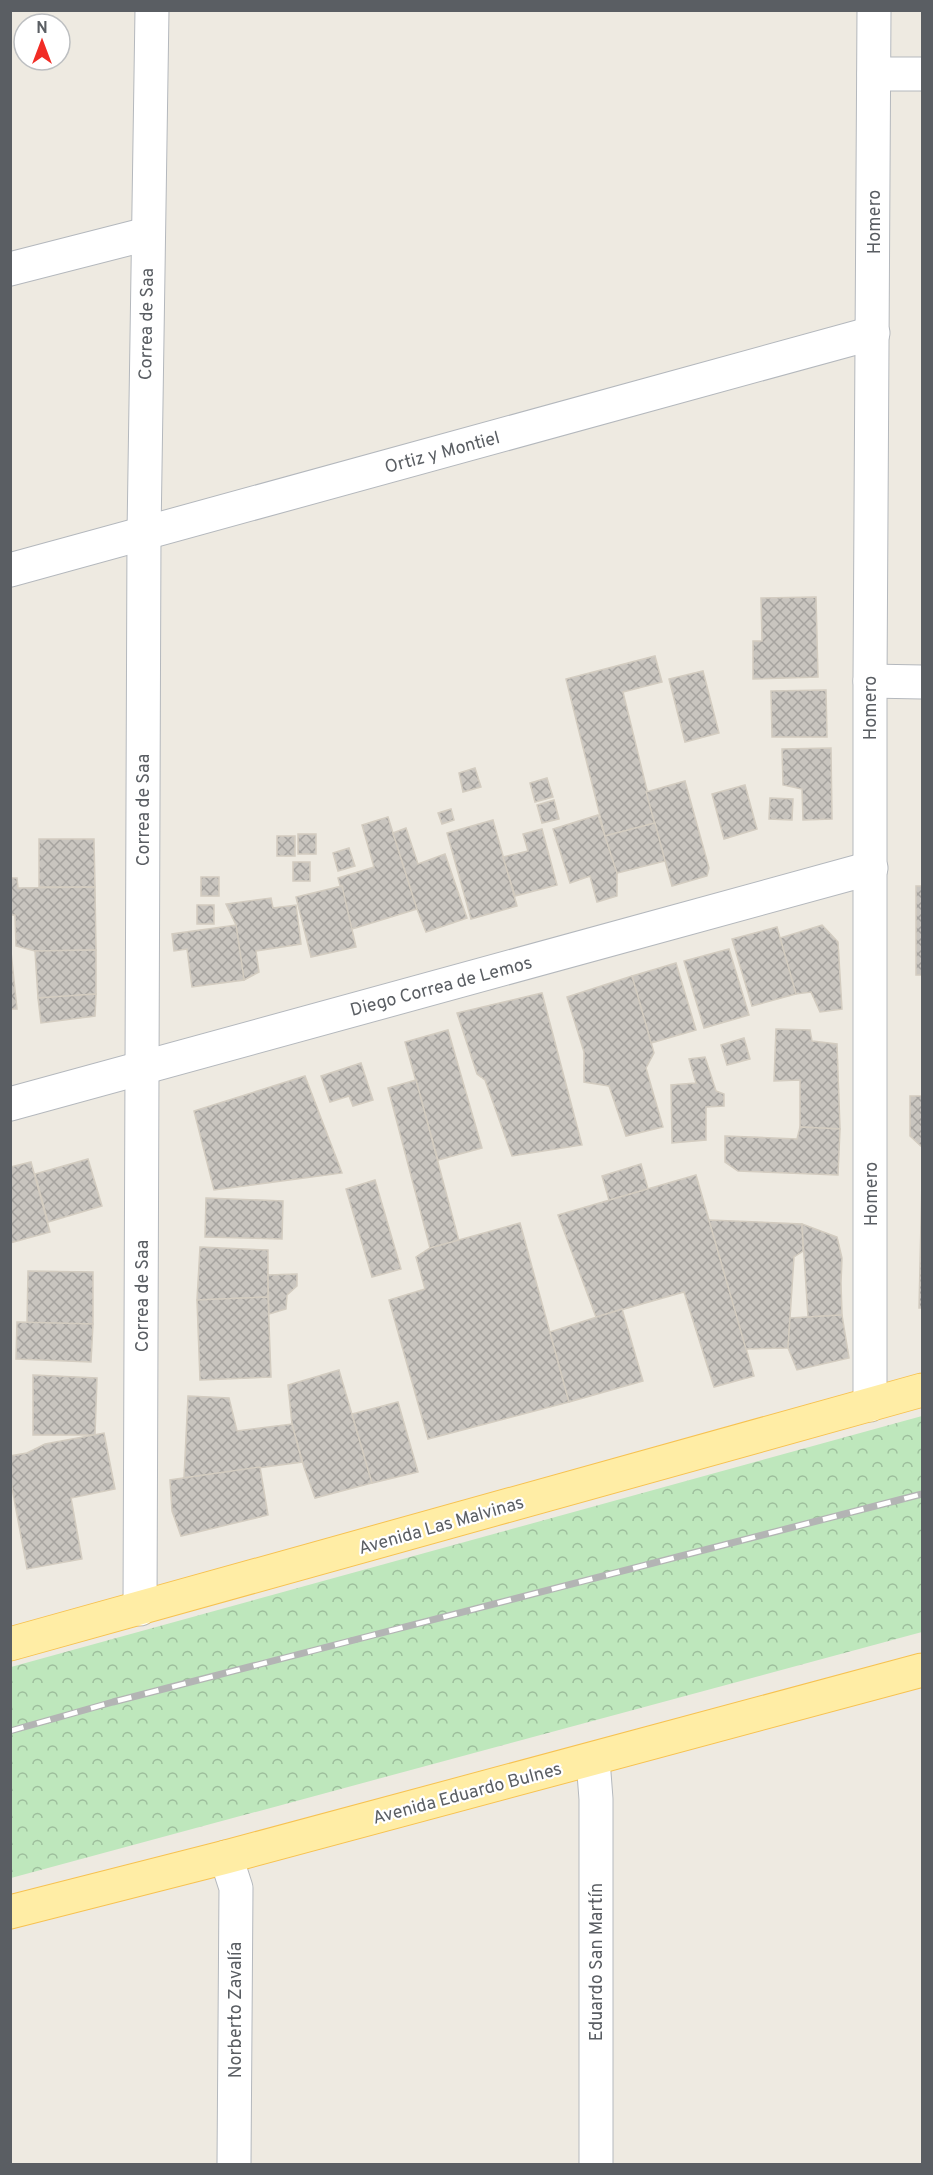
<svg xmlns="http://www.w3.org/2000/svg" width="933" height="2175" font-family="Overpass,sans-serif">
<defs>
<pattern id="forest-crowns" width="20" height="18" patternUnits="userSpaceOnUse" patternTransform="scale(1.5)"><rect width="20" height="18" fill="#bee7bc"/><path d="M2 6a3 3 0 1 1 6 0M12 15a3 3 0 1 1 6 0" fill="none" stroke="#9dbe9c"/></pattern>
<pattern id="building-cross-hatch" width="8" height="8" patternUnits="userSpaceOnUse" patternTransform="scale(1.5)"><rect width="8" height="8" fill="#c9c5bf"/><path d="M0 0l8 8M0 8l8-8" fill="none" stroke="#a6a39f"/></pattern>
</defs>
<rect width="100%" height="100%" fill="#eeeae1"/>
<polygon fill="url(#forest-crowns)" points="922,1416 922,1632 11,1878 11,1667"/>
<g fill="url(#building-cross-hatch)" stroke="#d3ccc0" stroke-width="1.5">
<polygon points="816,597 818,677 753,679 753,641 762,641 761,598"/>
<polygon points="655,656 662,682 623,692 655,823 605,836 566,679"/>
<polygon points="703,671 719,733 685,742 669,679"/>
<polygon points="826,690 827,737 772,737 771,691"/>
<polygon points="831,748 832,819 803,820 802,789 783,785 782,749"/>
<polygon points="475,768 481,787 463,792 459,773"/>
<polygon points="547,778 553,797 535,802 530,783"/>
<polygon points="685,781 709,868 707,876 672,886 646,792"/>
<polygon points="745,785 757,829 724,839 712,794"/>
<polygon points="770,798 793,799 792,820 769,819"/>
<polygon points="554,800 559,819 542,823 537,805"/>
<polygon points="451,809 454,820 442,824 438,813"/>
<polygon points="598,815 617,873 617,896 597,902 590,876 570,883 553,829"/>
<polygon points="388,817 417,909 352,929 338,878 374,867 362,825"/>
<polygon points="493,820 517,906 471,919 447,833"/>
<polygon points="655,823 665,861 617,873 605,836"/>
<polygon points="406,828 418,864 445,854 467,918 426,932 417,909 393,833"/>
<polygon points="542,829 557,885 515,896 503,857 528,851 523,834"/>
<rect x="298" y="834" width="18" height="20"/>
<rect x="277" y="836" width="18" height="20"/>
<polygon points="39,839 94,839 95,887 39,887"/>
<polygon points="349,848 355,866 338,871 333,853"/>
<rect x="293" y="862" width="17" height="19"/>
<rect x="201" y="877" width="18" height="19"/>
<polygon points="10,878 17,878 18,888 95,887 96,950 35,951 16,946 15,915 10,915"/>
<polygon points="342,886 356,947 311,957 296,897"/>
<rect x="916" y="886" width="6" height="89"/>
<polygon points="271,898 273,908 296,905 301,944 256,951 259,972 244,980 236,925 226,904"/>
<rect x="197" y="905" width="17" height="19"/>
<polygon points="236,925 244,980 192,987 187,949 174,951 172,934"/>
<polygon points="822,925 838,942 842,1009 820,1012 811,992 796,994 780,938"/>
<polygon points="777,927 796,994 752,1006 732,939"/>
<polygon points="10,942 17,1009 10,1009"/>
<polygon points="729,949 749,1015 704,1028 684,961"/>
<polygon points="96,950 96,994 38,998 35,951"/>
<polygon points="676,963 696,1030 651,1043 632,976"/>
<polygon points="632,976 654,1053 646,1068 663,1127 626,1136 609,1086 584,1082 584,1052 567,997"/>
<polygon points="542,993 582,1145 512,1156 485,1080 477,1074 457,1013"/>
<polygon points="96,994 95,1016 41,1023 38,998"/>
<polygon points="776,1029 810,1030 812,1041 837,1044 840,1129 800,1127 800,1080 774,1081"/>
<polygon points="448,1030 482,1148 438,1160 405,1042"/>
<polygon points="744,1038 750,1059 727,1065 721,1045"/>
<polygon points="705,1057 716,1091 724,1094 724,1106 706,1107 706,1140 672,1143 671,1085 696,1083 689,1059"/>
<polygon points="361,1063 373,1100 353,1106 349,1096 330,1102 321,1076"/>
<polygon points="305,1076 342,1173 214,1190 194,1111"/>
<polygon points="416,1080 459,1241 430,1248 388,1088"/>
<polygon points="910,1096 922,1096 922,1147 910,1136"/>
<polygon points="800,1127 840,1129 838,1175 738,1171 725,1162 725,1136 797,1139"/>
<polygon points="88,1159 102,1206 48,1222 35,1174"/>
<polygon points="31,1162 50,1232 10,1243 10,1167"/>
<polygon points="641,1164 648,1189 609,1200 602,1176"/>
<polygon points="696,1175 754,1376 714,1387 684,1292 596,1317 558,1215"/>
<polygon points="375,1180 401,1269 372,1277 346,1189"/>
<polygon points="922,1180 922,1308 919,1308"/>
<polygon points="206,1198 283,1201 282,1239 205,1237"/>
<polygon points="709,1220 802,1224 803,1251 794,1257 788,1348 746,1349"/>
<polygon points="520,1223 569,1402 428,1439 389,1300 425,1289 416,1257 430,1248"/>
<polygon points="802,1224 837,1237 842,1258 841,1283 842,1315 808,1317"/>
<polygon points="200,1247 268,1250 268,1297 197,1300"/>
<polygon points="28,1271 93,1272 93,1324 27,1323"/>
<polygon points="297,1274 297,1286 287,1295 286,1309 269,1314 268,1275"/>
<polygon points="268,1297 271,1377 200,1380 197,1300"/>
<polygon points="622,1309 643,1381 569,1402 550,1332"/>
<polygon points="842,1315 849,1358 797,1370 788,1348 790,1318"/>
<polygon points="17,1322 93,1324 91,1362 16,1359"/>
<polygon points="339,1370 372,1483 315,1498 304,1467 292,1424 288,1385"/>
<polygon points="33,1375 97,1378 95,1435 33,1435"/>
<polygon points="188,1396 229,1398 237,1431 292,1424 302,1462 184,1478"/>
<polygon points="398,1402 418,1472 372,1483 352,1414"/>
<polygon points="104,1433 115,1489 71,1498 82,1559 27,1569 10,1477 10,1456 27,1453 45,1444"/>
<polygon points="260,1467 268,1515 181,1536 172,1511 170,1480"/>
</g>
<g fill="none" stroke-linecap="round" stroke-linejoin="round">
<g stroke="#b4b8bd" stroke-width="35">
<g id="minor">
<polyline points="874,74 922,74"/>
<polyline points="10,269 147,234"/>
<polyline points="10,570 873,333"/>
<polyline points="870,681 922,682"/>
<polyline points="10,1104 871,868"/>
<polyline points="870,1405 870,681 874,10"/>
<polyline points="140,1609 144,534 152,10"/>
<polyline points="593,1760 596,1799 596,2164"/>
<polyline points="226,1857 236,1888 234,2164"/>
</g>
</g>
<g stroke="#f7c251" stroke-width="35">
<g id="major">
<polyline points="10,1644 922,1390"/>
<polyline points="10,1912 226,1857 922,1670"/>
</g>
</g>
<use href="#minor" stroke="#fff" stroke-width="33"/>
<use href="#major" stroke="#ffeda5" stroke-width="33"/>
<g stroke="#b3b4b4" stroke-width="7">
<polyline id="rail" points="10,1731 113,1702 922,1494"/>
</g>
<use href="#rail" stroke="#fff" stroke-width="4.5" stroke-dasharray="14" stroke-linecap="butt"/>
</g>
<g text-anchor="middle" stroke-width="4.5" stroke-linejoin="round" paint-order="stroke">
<g font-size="18" fill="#5a5e63" stroke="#fff">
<text transform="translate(874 222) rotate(-90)" y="6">Homero</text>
<text transform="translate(146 324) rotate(-89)" y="6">Correa de Saa</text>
<text transform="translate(442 452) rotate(-15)" y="6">Ortiz y Montiel</text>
<text transform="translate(870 708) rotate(-90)" y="6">Homero</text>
<text transform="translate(143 810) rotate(-90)" y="6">Correa de Saa</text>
<text transform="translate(441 986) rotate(-15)" y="6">Diego Correa de Lemos</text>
<text transform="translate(871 1194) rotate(-90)" y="6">Homero</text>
<text transform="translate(142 1296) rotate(-90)" y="6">Correa de Saa</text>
<text transform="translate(441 1525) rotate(-16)" y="6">Avenida Las Malvinas</text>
<text transform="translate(467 1793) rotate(-15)" y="6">Avenida Eduardo Bulnes</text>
<text transform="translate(596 1962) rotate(-90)" y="6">Eduardo San Martín</text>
<text transform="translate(235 2010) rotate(-90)" y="6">Norberto Zavalía</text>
</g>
</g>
<rect width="933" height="2175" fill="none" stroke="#5a5e63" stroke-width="24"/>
<g transform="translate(42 42)"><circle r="28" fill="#ffffff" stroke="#bdbfc1" stroke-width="1.5"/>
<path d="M0-4.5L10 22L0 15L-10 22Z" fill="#f12c25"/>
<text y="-9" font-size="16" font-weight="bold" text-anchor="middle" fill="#5a5e63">N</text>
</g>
</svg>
